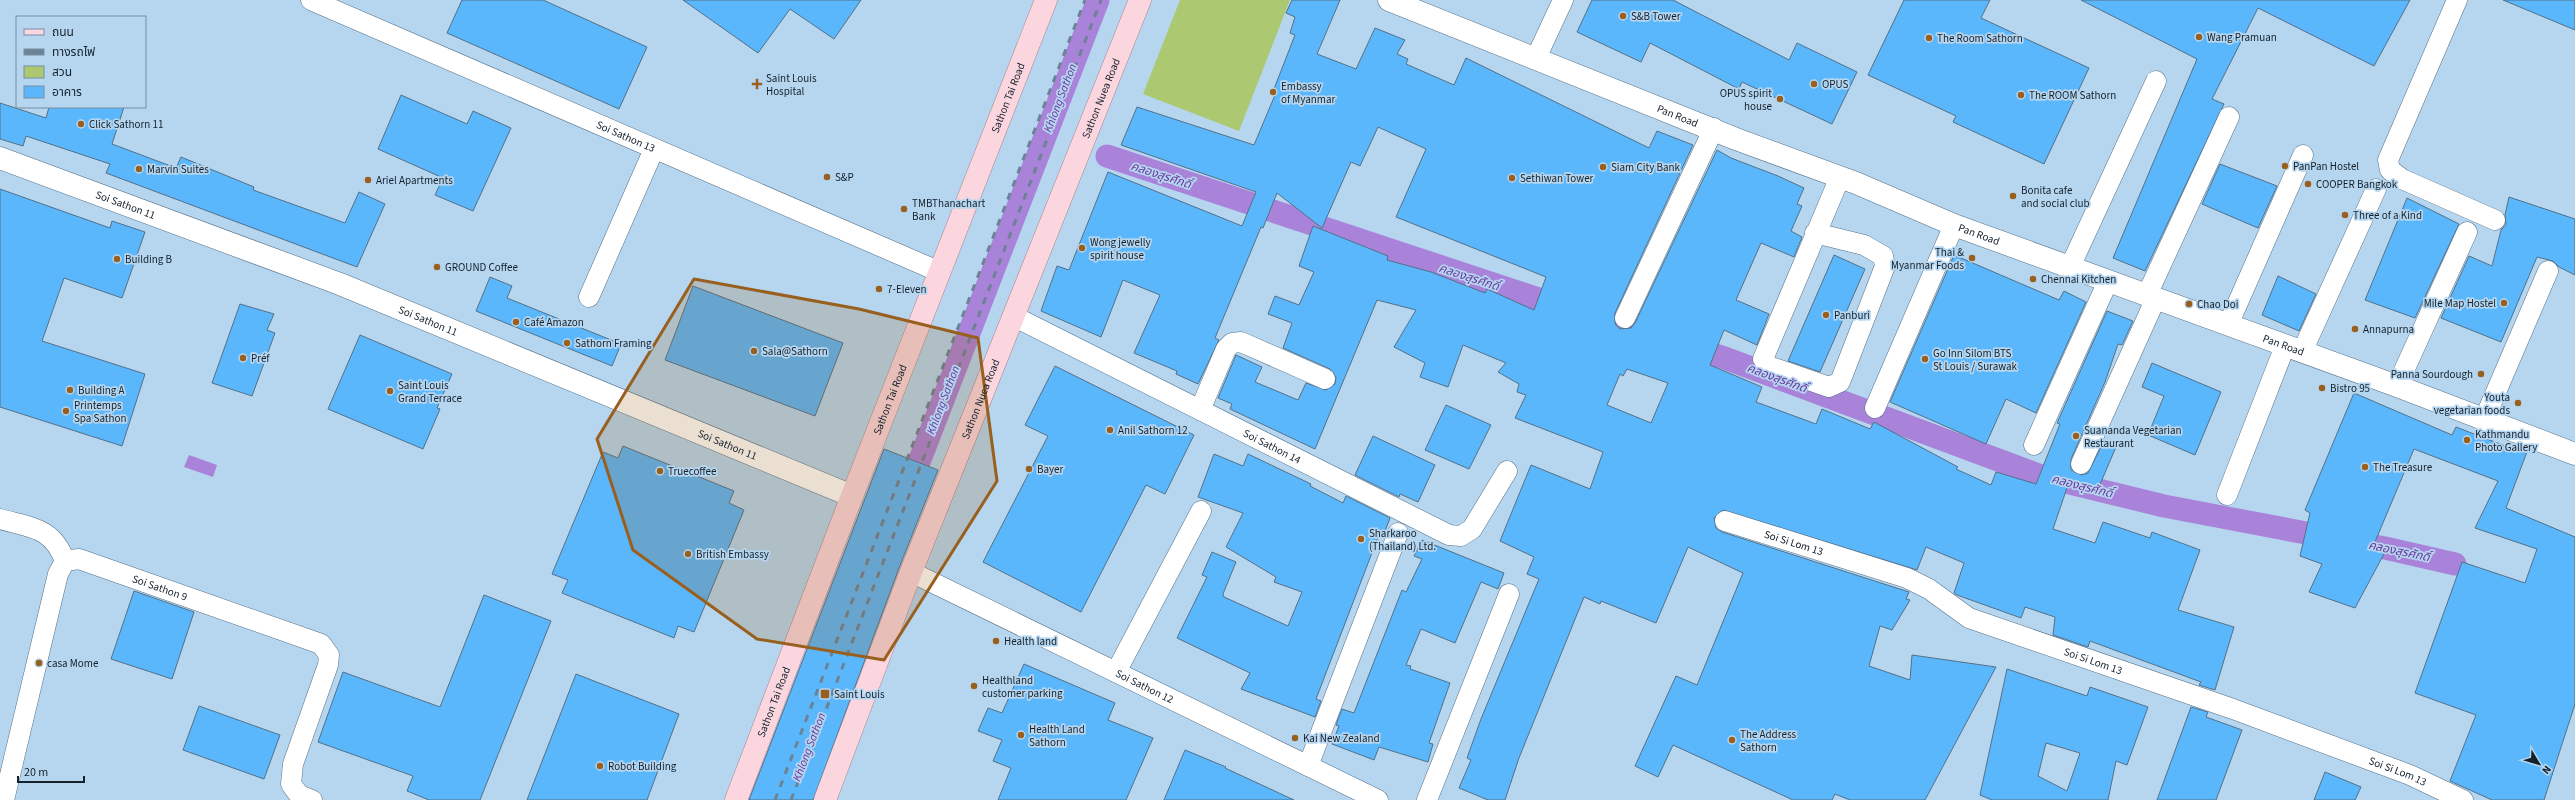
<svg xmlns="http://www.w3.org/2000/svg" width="2575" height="800" font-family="'Source Sans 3','Noto Sans Thai',sans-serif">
<rect width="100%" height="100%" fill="#b6d6f0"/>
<polygon fill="#acc871" points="1180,0 1290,0 1239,131 1143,94"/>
<polygon fill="#a982da" points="189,455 217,465 213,477 184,467"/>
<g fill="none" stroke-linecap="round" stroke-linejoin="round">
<g stroke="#a982da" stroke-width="23">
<polyline points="1107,156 1638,332 1722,357 2041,476 2164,506 2385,548 2455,564"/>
<polyline points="907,493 1098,0"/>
</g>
</g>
<g fill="#5bb7fb" stroke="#537088" fill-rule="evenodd">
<polygon points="462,0 543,0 647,47 619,109 447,33"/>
<polygon points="683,0 861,0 834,39 790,9 758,53"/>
<path d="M1292 0H1340L1317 54 1356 69 1375 28 1405 40 1397 54 1408 59 1406 64 1454 85 1466 58 1649 148 1657 131 1693 145 1615 313V324L1620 329 1631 328 1635 323 1717 150 1731 158 1778 176 1804 188 1797 204 1802 206 1791 231 1802 237 1794 257 1761 243 1736 300 1769 314 1757 345 1724 330 1710 365 1762 387 1756 402 1816 424 1822 409 1870 429 1874 422 1958 467 1956 469 1991 485 1996 472 2036 484 2060 424 2057 423 2107 311 2133 321 2122 345 2118 344 2105 382 2071 459V470L2082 475 2088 473 2104 441 2116 447 2098 489 2070 479 2053 529 2095 543 2103 522 2150 538 2152 532 2200 550 2178 610 2234 627 2215 690 2199 685 2201 682 2090 641 2088 647 2053 635 2055 617 2025 607 2021 618 1957 595 1954 593 1964 563 1926 547 1917 570 1723 510 1714 518 1716 528 1722 532 1909 592 1906 599 1910 600 1892 630 1880 626 1869 666 1910 680 1912 655 1996 667 1925 800H1850L1835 794 1832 800H1793L1673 745 1658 777 1635 766 1676 676 1697 685 1743 573 1688 547 1656 623 1601 601 1600 604 1584 597 1519 758 1505 800H1488L1459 788 1471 760 1467 758 1481 719 1539 579 1527 574 1534 557 1500 541 1531 465 1590 489 1603 452 1515 418 1526 395 1517 392 1519 384 1498 372 1506 363 1463 345 1448 387 1420 377 1425 363 1394 347 1416 310 1377 300 1315 449 1230 409 1232 404 1218 398 1236 355 1262 367 1255 382 1298 400 1306 383 1326 390 1335 384 1336 377 1330 369 1283 348 1292 323 1268 314 1275 296 1299 305 1314 272 1299 266 1313 226 1388 256 1387 260 1431 272 1485 293 1487 289 1534 310 1546 277 1396 217 1426 149 1378 127 1360 166 1351 162 1322 228 1277 193 1263 228 1261 227 1215 338 1219 340 1198 384 1176 374 1177 371 1134 353 1160 295 1123 280 1101 337 1041 311 1057 266 1069 270 1108 172 1242 226 1256 192 1121 145 1137 107 1254 145 1275 95 1272 94 1295 35 1290 33 1295 17 1286 13ZM1627 369 1668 383 1651 423 1607 405 1620 374 1623 376Z"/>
<polygon points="1592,0 1673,0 1789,60 1797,43 1857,72 1832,124 1742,82 1739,89 1650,43 1641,62 1577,32"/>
<polygon points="1904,0 1990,0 1981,18 2089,68 2044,164 1953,122 1956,116 1868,75"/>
<polygon points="2081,0 2410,0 2374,66 2258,8 2212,99 2224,104 2145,271 2113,258 2197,59"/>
<polygon points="2503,0 2575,0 2575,30"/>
<polygon points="401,95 467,124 473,111 511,128 473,211 435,195 443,178 378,149"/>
<polygon points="0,103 46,118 49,107 124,107 112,144 176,168 181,157 254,187 253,190 345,223 359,192 385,204 357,267 106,173 110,164 26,136 23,146 0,139"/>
<polygon points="2220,164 2277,186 2258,228 2202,204"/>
<polygon points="0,189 110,228 112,221 145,232 122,298 64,278 42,341 145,374 122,446 0,407"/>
<polygon points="2509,197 2575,219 2575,275 2559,267 2553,261 2537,257 2501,342 2441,318 2469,256 2492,266 2501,230 2506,224 2505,215"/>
<polygon points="2407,198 2459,224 2415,318 2365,300"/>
<polygon points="1834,255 1865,269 1820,372 1788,361"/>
<polygon points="1954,255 2059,300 2064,291 2086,302 2036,413 2006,399 1986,444 1890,402"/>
<polygon points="2278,276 2316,294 2299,331 2262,315"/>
<polygon points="490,277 512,286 507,298 621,344 612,366 476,311"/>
<polygon points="693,286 843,343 815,416 665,360"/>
<polygon points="240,304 274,314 267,330 275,333 252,396 212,383"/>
<polygon points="360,335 452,374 437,408 440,409 423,449 328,409"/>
<polygon points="2152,363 2221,392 2195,455 2148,435 2164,396 2142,387"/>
<polygon points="1055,366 1194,435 1165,494 1146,485 1081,612 983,562 1048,436 1025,425"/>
<polygon points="2354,393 2452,435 2456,427 2513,449 2515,444 2528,449 2506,508 2575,537 2575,704 2544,800 2492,800 2450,781 2476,715 2415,693 2462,562 2525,583 2537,549 2475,528 2498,481 2414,449 2372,549 2385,552 2355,608 2309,592 2322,564 2300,556 2310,513 2305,510"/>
<polygon points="1446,405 1491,425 1469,469 1425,450"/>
<polygon points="1373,436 1435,465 1418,502 1400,494 1399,497 1355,475"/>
<polygon points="623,446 734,491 729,503 744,510 694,632 678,626 674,638 562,593 568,580 552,574 603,452 618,458"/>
<polygon points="884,449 938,470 899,568 813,800 749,800"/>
<polygon points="1214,454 1243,466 1248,454 1311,484 1310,486 1343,503 1346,496 1390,518 1384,534 1380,532 1316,699 1321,701 1315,717 1241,689 1250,673 1177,638 1207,577 1202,575 1212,552 1236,562 1223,594 1224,597 1288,626 1302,592 1274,582 1276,577 1226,547 1243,513 1198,497"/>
<polygon points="1422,540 1504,573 1498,589 1481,582 1455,643 1421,629 1406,665 1411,666 1410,669 1450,683 1429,743 1433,744 1428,762 1379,747 1374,760 1332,744 1339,726 1336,725 1342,709 1354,713 1402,590 1406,592 1422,559 1414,556"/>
<polygon points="134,591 194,612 172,679 111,659"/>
<polygon points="484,595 551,621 480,800 429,800 407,791 413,776 318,742 343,672 440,707"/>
<polygon points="1024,664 1115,703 1108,720 1153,738 1126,800 998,800 1011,768 993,761 1002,740 978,731 988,708 1002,713"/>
<path d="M2007 669 2087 696 2090 687 2148 707 2127 765 2116 761 2108 800H1992L1980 795ZM2046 743 2080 753 2067 791 2038 776Z"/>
<polygon points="576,674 679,714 647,800 527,800"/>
<polygon points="199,706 280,735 264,779 183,750"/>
<polygon points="2191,707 2208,712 2206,717 2242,730 2216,800 2157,800"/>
<polygon points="1185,750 1226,767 1225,768 1294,800 1164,800"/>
<polygon points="2325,772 2361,787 2355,800 2314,800"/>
</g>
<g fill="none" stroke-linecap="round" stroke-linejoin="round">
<g stroke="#547189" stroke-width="21">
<g id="minor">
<path id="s1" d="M311 0 940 272"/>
<polyline points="2457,0 2388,160 2390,170 2402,179 2495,220"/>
<polyline points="1536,58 1563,0"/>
<polyline points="1815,233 1864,245 1883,256 1885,266 1840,382 1829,387 1768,366 1763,359 1840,177"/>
<polyline points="2070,267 2156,81"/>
<polyline points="2147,295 2229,117"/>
<polyline points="589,297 654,149"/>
<path id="s2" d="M1013 316 1449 535 1461 536 1472 529 1507 471"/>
<polyline points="1625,318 1714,128"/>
<polyline points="2228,325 2303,155"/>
<polyline points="2302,352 2376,189"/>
<polyline points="2397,386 2467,232"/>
<polyline points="1875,408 1954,225"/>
<polyline points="1200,410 1226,349 1232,343 1241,342 1325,379"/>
<polyline points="2484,420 2548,271"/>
<polyline points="2034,445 2108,281"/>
<polyline points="2081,464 2156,298"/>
<polyline points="2227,495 2285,346"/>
<path d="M0 519C32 528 52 527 65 561"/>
<path id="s3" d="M1725 521 1907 578 1929 589 1969 618 2233 709 2410 775 2463 800"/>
<path id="s4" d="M911 572 1378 800"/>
<polyline points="1116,672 1201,511"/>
<polyline points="1308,766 1398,533"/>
<path id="s5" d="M4 800 58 574 65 561 79 559 321 644 329 655 328 665 293 764 291 784 299 795 312 800"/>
<polyline points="1427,800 1509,594"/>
</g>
</g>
<g stroke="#547189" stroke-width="23">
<g id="tertiary">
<path id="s6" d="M1389 0 1736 139 1856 183 1954 225 2397 386 2575 454"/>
<path id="s7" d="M0 158 340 284 852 496"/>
</g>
</g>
<g stroke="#a98592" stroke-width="23">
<g id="primary">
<path id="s8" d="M736 800 852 496 1046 0"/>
<path id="s9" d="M825 800 911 572 1140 0"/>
</g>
</g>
<use href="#minor" stroke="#fff" stroke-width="20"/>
<use href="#tertiary" stroke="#fff" stroke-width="22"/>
<use href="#primary" stroke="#fbd6df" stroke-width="22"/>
<g stroke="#6c8395" stroke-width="3" stroke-dasharray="7 7" stroke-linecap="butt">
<polyline points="775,800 1085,0"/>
<polyline points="791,800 1101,0"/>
</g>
</g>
<path fill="#995f1e" fill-opacity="0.2" stroke="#995f1e" stroke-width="3" stroke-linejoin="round" d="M694 279 859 309 978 338 997 481 884 660 757 639 633 550 597 439Z"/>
<g fill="#995f1e" stroke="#b6d6f0" stroke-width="1.5">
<circle cx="1623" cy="16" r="4"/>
<circle cx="2199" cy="37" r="4"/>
<circle cx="1929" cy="38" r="4"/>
<path d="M755 78h4v4h4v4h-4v4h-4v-4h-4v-4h4z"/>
<circle cx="1814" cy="84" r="4"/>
<circle cx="1273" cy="92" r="4"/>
<circle cx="2021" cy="95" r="4"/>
<circle cx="1780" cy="99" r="4"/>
<circle cx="81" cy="124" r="4"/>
<circle cx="2285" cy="166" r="4"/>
<circle cx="1603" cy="167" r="4"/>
<circle cx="139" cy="169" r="4"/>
<circle cx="827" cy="177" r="4"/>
<circle cx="1512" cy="178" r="4"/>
<circle cx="368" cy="180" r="4"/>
<circle cx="2308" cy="184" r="4"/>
<circle cx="2013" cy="196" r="4"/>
<circle cx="904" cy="209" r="4"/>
<circle cx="2345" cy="215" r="4"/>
<circle cx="1082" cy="248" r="4"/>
<circle cx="1972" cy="258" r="4"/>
<circle cx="117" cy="259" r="4"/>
<circle cx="437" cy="267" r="4"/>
<circle cx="2033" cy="279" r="4"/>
<circle cx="879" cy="289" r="4"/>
<circle cx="2504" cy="303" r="4"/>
<circle cx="2189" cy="304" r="4"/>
<circle cx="1826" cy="315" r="4"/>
<circle cx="516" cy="322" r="4"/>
<circle cx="2355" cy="329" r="4"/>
<circle cx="567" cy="343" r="4"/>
<circle cx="754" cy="351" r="4"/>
<circle cx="243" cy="358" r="4"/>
<circle cx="1925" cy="359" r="4"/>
<circle cx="2481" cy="374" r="4"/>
<circle cx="2322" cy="388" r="4"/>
<circle cx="70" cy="390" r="4"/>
<circle cx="390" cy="391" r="4"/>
<circle cx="2518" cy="403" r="4"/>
<circle cx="66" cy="411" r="4"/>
<circle cx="1110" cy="430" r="4"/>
<circle cx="2076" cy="436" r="4"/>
<circle cx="2467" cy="440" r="4"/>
<circle cx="2365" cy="467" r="4"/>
<circle cx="1029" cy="469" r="4"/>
<circle cx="660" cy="471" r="4"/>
<circle cx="1361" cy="539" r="4"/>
<circle cx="688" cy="554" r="4"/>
<circle cx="996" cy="641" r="4"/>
<circle cx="39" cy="663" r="4"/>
<circle cx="974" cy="686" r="4"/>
<rect x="820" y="689" width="10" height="10" rx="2"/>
<circle cx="1021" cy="735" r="4"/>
<circle cx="1295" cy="738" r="4"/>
<circle cx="1732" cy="740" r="4"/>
<circle cx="600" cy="766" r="4"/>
</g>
<g text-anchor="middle" stroke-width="3.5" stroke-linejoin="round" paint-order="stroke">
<g font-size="11" fill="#15212b" stroke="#b6d6f0" text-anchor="start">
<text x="1631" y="20">S&amp;B Tower</text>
<text x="2207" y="41">Wang Pramuan</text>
<text x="1937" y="42">The Room Sathorn</text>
<text x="766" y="82">Saint Louis<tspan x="766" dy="13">Hospital</tspan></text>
<text x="1822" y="88">OPUS</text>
<text x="1281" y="90">Embassy<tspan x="1281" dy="13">of Myanmar</tspan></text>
<text x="1772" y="97" text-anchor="end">OPUS spirit<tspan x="1772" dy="13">house</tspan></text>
<text x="2029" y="99">The ROOM Sathorn</text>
<text x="89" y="128">Click Sathorn 11</text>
<text x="2293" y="170">PanPan Hostel</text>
<text x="1611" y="171">Siam City Bank</text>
<text x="147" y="173">Marvin Suites</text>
<text x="835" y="181">S&amp;P</text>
<text x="1520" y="182">Sethiwan Tower</text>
<text x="376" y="184">Ariel Apartments</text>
<text x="2316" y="188">COOPER Bangkok</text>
<text x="2021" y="194">Bonita cafe<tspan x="2021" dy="13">and social club</tspan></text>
<text x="912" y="207">TMBThanachart<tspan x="912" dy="13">Bank</tspan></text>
<text x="2353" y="219">Three of a Kind</text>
<text x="1090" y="246">Wong jewelly<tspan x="1090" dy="13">spirit house</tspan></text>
<text x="1964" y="256" text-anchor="end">Thai &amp;<tspan x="1964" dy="13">Myanmar Foods</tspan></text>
<text x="125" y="263">Building B</text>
<text x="445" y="271">GROUND Coffee</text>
<text x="2041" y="283">Chennai Kitchen</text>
<text x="887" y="293">7-Eleven</text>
<text x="2496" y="307" text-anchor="end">Mile Map Hostel</text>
<text x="2197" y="308">Chao Doi</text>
<text x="1834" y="319">Panburi</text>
<text x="524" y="326">Café Amazon</text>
<text x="2363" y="333">Annapurna</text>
<text x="575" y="347">Sathorn Framing</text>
<text x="762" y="355">Sala@Sathorn</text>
<text x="1933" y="357">Go Inn Silom BTS<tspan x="1933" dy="13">St Louis / Surawak</tspan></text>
<text x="251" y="362">Préf</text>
<text x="2473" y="378" text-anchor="end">Panna Sourdough</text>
<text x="398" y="389">Saint Louis<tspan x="398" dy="13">Grand Terrace</tspan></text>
<text x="2330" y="392">Bistro 95</text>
<text x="78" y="394">Building A</text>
<text x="2510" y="401" text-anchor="end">Youta<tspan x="2510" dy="13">vegetarian foods</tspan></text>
<text x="74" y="409">Printemps<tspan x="74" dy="13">Spa Sathon</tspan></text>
<text x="1118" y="434">Anil Sathorn 12</text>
<text x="2084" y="434">Suananda Vegetarian<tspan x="2084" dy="13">Restaurant</tspan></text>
<text x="2475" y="438">Kathmandu<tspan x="2475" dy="13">Photo Gallery</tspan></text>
<text x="2373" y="471">The Treasure</text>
<text x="1037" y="473">Bayer</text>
<text x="668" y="475">Truecoffee</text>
<text x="1369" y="537">Sharkaroo<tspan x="1369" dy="13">(Thailand) Ltd.</tspan></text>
<text x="696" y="558">British Embassy</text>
<text x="1004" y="645">Health land</text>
<text x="47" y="667">casa Mome</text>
<text x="982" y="684">Healthland<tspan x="982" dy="13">customer parking</tspan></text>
<text x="834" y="698">Saint Louis</text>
<text x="1029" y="733">Health Land<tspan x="1029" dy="13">Sathorn</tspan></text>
<text x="1740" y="738">The Address<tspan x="1740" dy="13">Sathorn</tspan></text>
<text x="1303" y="742">Kai New Zealand</text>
<text x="608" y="770">Robot Building</text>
</g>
<g font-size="11" fill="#15212b" stroke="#b6d6f0">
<text dy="4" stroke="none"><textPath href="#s8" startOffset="753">Sathon Tai Road</textPath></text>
<text dy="4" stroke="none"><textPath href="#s9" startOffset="754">Sathon Nuea Road</textPath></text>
<text dy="4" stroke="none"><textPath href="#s6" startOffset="311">Pan Road</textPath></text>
<text dy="4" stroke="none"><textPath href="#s1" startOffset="343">Soi Sathon 13</textPath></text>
<text dy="4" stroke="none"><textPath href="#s7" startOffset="134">Soi Sathon 11</textPath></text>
<text dy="4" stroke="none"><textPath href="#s6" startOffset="635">Pan Road</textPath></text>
<text dy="4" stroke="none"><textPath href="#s7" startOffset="458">Soi Sathon 11</textPath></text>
<text dy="4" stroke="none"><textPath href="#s6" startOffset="959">Pan Road</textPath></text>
<text dy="4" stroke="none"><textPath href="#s8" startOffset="429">Sathon Tai Road</textPath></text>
<text dy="4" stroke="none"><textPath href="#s9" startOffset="430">Sathon Nuea Road</textPath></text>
<text dy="4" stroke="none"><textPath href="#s7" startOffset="782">Soi Sathon 11</textPath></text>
<text dy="4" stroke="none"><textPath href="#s2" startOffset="290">Soi Sathon 14</textPath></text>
<text dy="4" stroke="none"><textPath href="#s3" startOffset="72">Soi Si Lom 13</textPath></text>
<text dy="4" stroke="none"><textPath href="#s5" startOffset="347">Soi Sathon 9</textPath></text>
<text dy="4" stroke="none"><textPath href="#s3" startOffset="396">Soi Si Lom 13</textPath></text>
<text dy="4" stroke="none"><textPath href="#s4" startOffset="260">Soi Sathon 12</textPath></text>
<text dy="4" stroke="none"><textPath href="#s8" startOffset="105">Sathon Tai Road</textPath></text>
<text dy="4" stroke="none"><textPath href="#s3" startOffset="720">Soi Si Lom 13</textPath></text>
</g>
<g font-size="12" font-style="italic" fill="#6a369d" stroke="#b6d6f0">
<text transform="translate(1060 98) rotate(-69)" y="4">Khlong Sathon</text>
<text transform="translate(1161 175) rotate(18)" y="4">คลองสุรศักดิ์</text>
<text transform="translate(1469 277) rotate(18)" y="4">คลองสุรศักดิ์</text>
<text transform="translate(1777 378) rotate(20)" y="4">คลองสุรศักดิ์</text>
<text transform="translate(943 400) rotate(-69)" y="4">Khlong Sathon</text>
<text transform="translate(2082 486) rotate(14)" y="4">คลองสุรศักดิ์</text>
<text transform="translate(2399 551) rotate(12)" y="4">คลองสุรศักดิ์</text>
<text transform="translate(809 747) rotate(-69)" y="4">Khlong Sathon</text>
</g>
</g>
<rect x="16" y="16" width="130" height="92" fill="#b6d6f0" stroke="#768ea1"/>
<rect x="24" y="29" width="20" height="6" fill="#fbd6df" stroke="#768ea1"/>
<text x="52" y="36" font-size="12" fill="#15212b">ถนน</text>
<rect x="24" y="49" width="20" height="6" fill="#6c8395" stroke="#768ea1"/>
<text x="52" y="56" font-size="12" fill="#15212b">ทางรถไฟ</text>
<rect x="24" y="66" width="20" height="12" fill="#acc871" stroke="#768ea1"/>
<text x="52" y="76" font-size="12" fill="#15212b">สวน</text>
<rect x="24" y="86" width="20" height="12" fill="#5bb7fb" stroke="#768ea1"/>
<text x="52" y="96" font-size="12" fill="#15212b">อาคาร</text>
<g transform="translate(2539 764) rotate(128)" stroke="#b6d6f0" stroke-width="3" paint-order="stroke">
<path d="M0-3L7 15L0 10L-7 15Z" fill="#15212b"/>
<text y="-6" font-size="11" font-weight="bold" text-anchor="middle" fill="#15212b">N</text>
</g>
<path d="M18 776v6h66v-6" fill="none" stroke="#15212b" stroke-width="2"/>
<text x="24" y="776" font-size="12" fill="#15212b" stroke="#b6d6f0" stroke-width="3" paint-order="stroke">20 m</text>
</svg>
